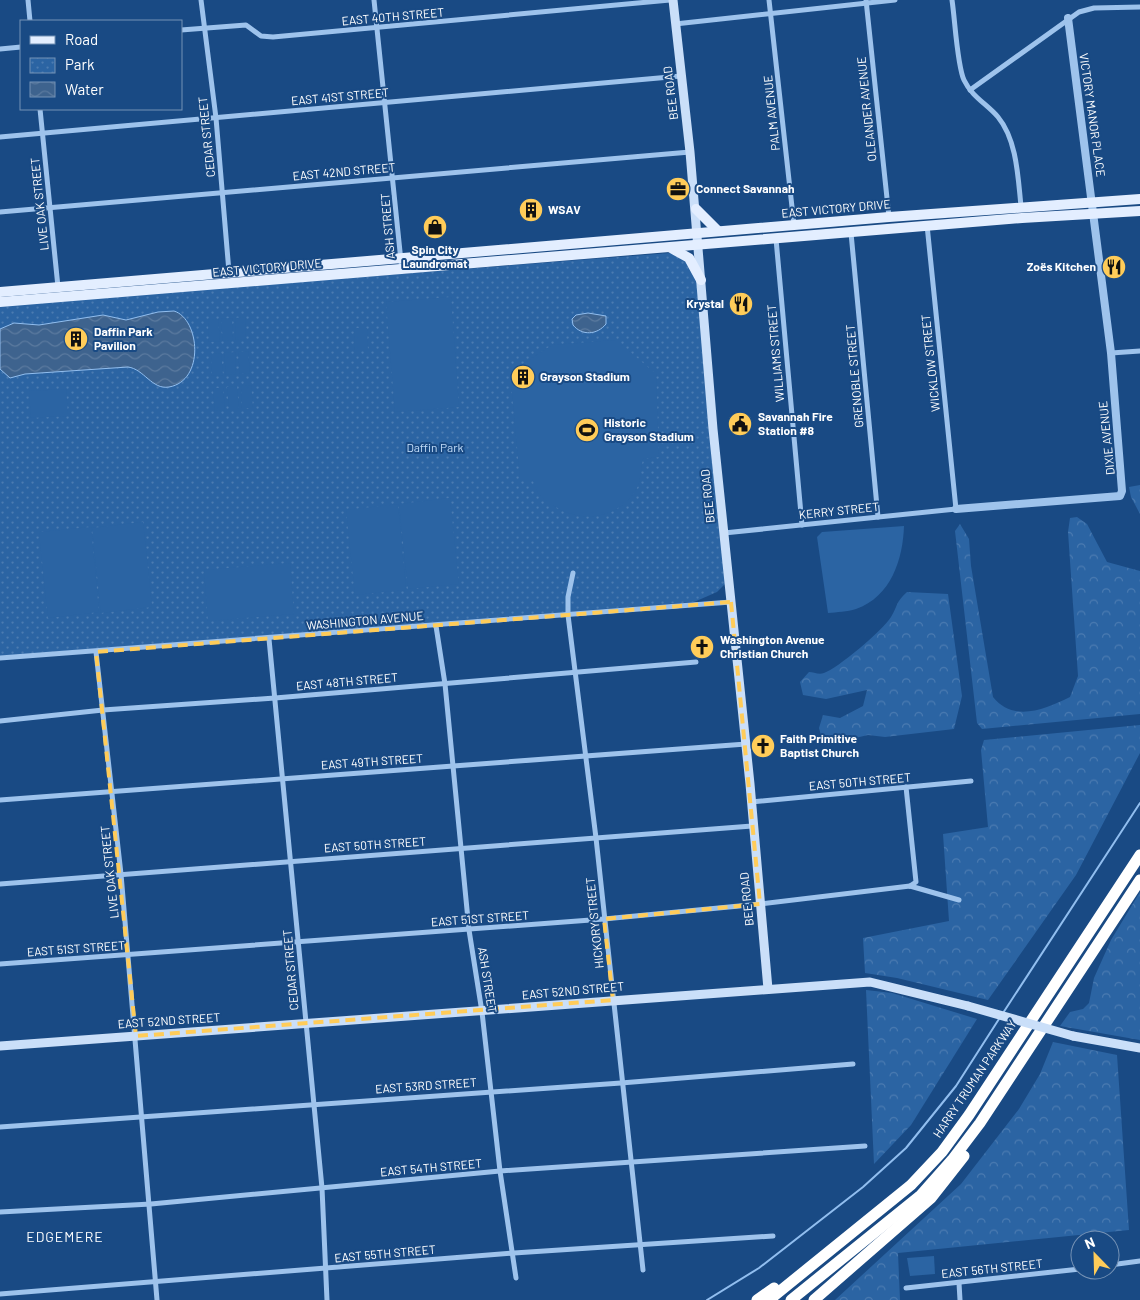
<svg xmlns="http://www.w3.org/2000/svg" width="1140" height="1300" font-family="Barlow,sans-serif">
<defs>
<pattern id="forest-crowns" width="20" height="18" patternUnits="userSpaceOnUse" patternTransform="scale(1.25)"><rect width="20" height="18" fill="#2b64a3"/><path d="M2 6a3 3 0 1 1 6 0M12 15a3 3 0 1 1 6 0" fill="none" stroke="#4b7bb1"/></pattern>
<pattern id="park-dots" width="8" height="8" patternUnits="userSpaceOnUse" patternTransform="scale(1.25)"><rect width="8" height="8" fill="#2b64a3"/><path d="M2 2h.1M6 6h.1" fill="none" stroke="#4b7bb1" stroke-width="1.8" stroke-linecap="round"/></pattern>
<pattern id="water-waves" width="16" height="10" patternUnits="userSpaceOnUse" patternTransform="scale(1.25)"><rect width="16" height="10" fill="#3e638e"/><path d="M0 5q4-4 8 0t8 0" fill="none" stroke="#5b7a9f"/></pattern>
</defs>
<rect width="100%" height="100%" fill="#194a84"/>
<g fill="url(#forest-crowns)">
<polygon points="1140,485 1140,514 1131,497 1129,487"/>
<path d="M1077 517 1087 524 1107 562 1140 571V714L982 729 977 723 955 531 960 524 969 539 971 566 993 697C1014 723 1045 709 1070 697L1078 676 1068 532 1070 518Z"/>
<path d="M907 592 948 594 962 696 954 729 885 737 868 735 842 741 823 743 819 728 823 715 840 718 863 706 867 690 826 699 803 695 800 682 809 672C813 672 819 675 824 673 837 669 883 630 891 617 898 606 895 603 907 592Z"/>
<polygon points="1140,725 1140,753 1076,875 988,1000 897,978 865,973 863,938 949,921 943,834 988,827 981,750 984,740"/>
<polygon points="1140,892 1140,1040 1060,1026 1070,1012 1083,1009 1089,1003 1094,978 1111,940"/>
<polygon points="866,990 892,993 977,1019 911,1125 874,1164"/>
<polygon points="1053,1042 1117,1055 1129,1230 898,1253 900,1300 835,1300 961,1184 1019,1109 1040,1074"/>
</g>
<path fill="url(#park-dots)" d="M670 253C694 257 694 272 700 292L725 584 717 592 694 602 0 656V305Z"/>
<g fill="#2b64a3">
<polygon points="451,297 459,407 395,412 386,302"/>
<polygon points="245,317 246,339 236,340 235,318"/>
<polygon points="232,318 233,340 223,341 221,319"/>
<polygon points="218,319 220,341 209,342 208,320"/>
<polygon points="354,328 367,328 368,350 355,350"/>
<path d="M616 340 656 374 659 457 643 459C641 467 641 478 638 486 621 520 578 525 550 503 546 500 541 497 538 493 536 489 534 483 532 479H520L510 372 552 345Z"/>
<polygon points="248,351 250,373 240,374 238,352"/>
<polygon points="235,352 236,374 226,375 224,353"/>
<polygon points="221,353 223,375 212,376 211,354"/>
<polygon points="251,385 253,408 242,408 241,386"/>
<polygon points="237,386 239,409 229,409 227,387"/>
<polygon points="213,388 223,388 225,410 215,411"/>
<polygon points="66,389 68,416 31,418 29,391"/>
<polygon points="450,498 459,584 408,589 399,504"/>
<polygon points="398,504 406,590 355,595 346,510"/>
<polygon points="143,522 152,607 101,613 92,528"/>
<path d="M904 526C903 559 891 597 856 609 847 612 837 612 828 613L817 537 822 532Z"/>
<polygon points="91,527 99,612 48,618 39,532"/>
<polygon points="290,563 294,614 208,621 204,570"/>
<polygon points="934,1256 935,1274 910,1276 907,1258"/>
</g>
<g fill="url(#water-waves)" stroke="#91beef">
<path d="M174 311C200 319 205 381 169 387 152 390 144 369 128 367L25 374 10 378 0 369V329L14 323 39 325 103 315 126 320 158 312Z"/>
<path d="M588 313 606 316V324C597 335 582 336 573 325L572 319 576 315Z"/>
</g>
<g fill="none" stroke-linecap="round" stroke-linejoin="round">
<g stroke="#91beef" stroke-width="2">
<polyline points="1003,1013 1140,803"/>
<polyline points="707,1300 759,1268 863,1187 906,1148 956,1086 999,1019"/>
</g>
<g stroke="#9ec3ec" stroke-width="5">
<polyline points="28,0 30,21"/>
<polyline points="201,0 216,118 229,272"/>
<polyline points="374,0 402,271"/>
<polyline points="769,0 794,225"/>
<polyline points="866,0 889,217"/>
<path d="M952 0C955 19 957 65 964 80 972 97 987 104 998 117 1017 140 1018 178 1021 206"/>
<polyline points="675,24 895,0"/>
<polyline points="181,30 246,25 261,36 273,37 670,0"/>
<polyline points="0,49 21,47"/>
<polyline points="970,90 1079,12 1094,8 1140,7"/>
<polyline points="40,109 58,287"/>
<polyline points="0,137 681,76"/>
<polyline points="0,212 690,152"/>
<polyline points="851,233 878,517"/>
<polyline points="776,239 802,525"/>
<polyline points="1111,353 1140,351"/>
<polyline points="724,533 956,509 927,225"/>
<polyline points="573,573 568,597 568,615 596,838 643,1270"/>
<polyline points="436,626 445,684 469,930 482,1012 500,1171 516,1278"/>
<polyline points="269,639 322,1188 327,1300"/>
<polyline points="96,652 121,874 157,1300"/>
<polyline points="0,658 731,602"/>
<polyline points="0,721 103,710 275,698 696,662"/>
<polyline points="906,787 916,882 910,886"/>
<polyline points="0,800 746,744"/>
<polyline points="751,802 971,781"/>
<polyline points="0,884 752,826"/>
<polyline points="0,964 604,919 760,904 910,886 959,900"/>
<polyline points="0,1127 621,1083 853,1064"/>
<polyline points="0,1212 151,1204 500,1171 865,1146"/>
<polyline points="1110,1265 1140,1261"/>
<polyline points="959,1283 960,1300"/>
<polyline points="906,1288 1080,1269"/>
<polyline points="0,1294 514,1253 773,1236"/>
</g>
<polyline stroke="#9ec3ec" stroke-width="8" points="956,509 1120,496 1122,491 1111,353 1068,18"/>
<g stroke="#cadff9" stroke-width="9">
<polyline points="673,0 690,152 713,429 750,784 768,989"/>
<polyline points="1073,1036 1140,1048"/>
<polyline points="0,1046 870,982 968,1006"/>
</g>
<g stroke="#e3eeff" stroke-width="10">
<polyline points="696,209 718,231"/>
<polyline points="671,248 689,258 701,280"/>
<polyline points="0,292 889,217 1140,199"/>
<polyline points="0,302 1022,218 1140,211"/>
</g>
<g stroke="#fff" stroke-width="11">
<polyline points="757,1300 774,1288"/>
<polyline points="769,1300 911,1185 942,1152 969,1115 1140,855"/>
<polyline points="791,1300 921,1195 952,1160 980,1123 1140,880"/>
<polyline points="814,1300 931,1198 964,1156"/>
</g>
<polyline stroke="#cadff9" stroke-width="9" points="968,1006 1073,1036"/>
</g>
<path fill="none" stroke="#ffcc59" stroke-width="4" stroke-dasharray="10 6" stroke-linejoin="round" d="M731 602 760 904 604 919 613 1000 136 1036 96 652Z"/>
<defs>
<g id="office-disc" transform="scale(1.25)"><circle r="9.5" fill="#ffcc59" stroke="#194a84"/><path d="M-6-3h4V-5.5h4V-3h4V5H-6ZM-1-4.5V-3h2v-1.5ZM-6 0V1H6V0Z" fill="#111"/></g>
<g id="building-disc" transform="scale(1.25)"><circle r="9.5" fill="#ffcc59" stroke="#194a84"/><path d="M-4-6H4V6H1V3H-1V6H-4ZM-2.5-4.3h1.7v1.8h-1.7ZM.8-4.3h1.7v1.8H.8ZM-2.5-1h1.7V.8h-1.7ZM.8-1h1.7V.8H.8Z" fill="#111"/></g>
<g id="shop-disc" transform="scale(1.25)"><circle r="9.5" fill="#ffcc59" stroke="#194a84"/><path d="M-5-2.5h2.3a2.7 3.5 0 0 1 5.4 0H5L5.5 6h-11ZM-1.5-2.5h3a1.5 2.3 0 0 0-3 0Z" fill="#111"/></g>
<g id="restaurant-disc" transform="scale(1.25)"><circle r="9.5" fill="#ffcc59" stroke="#194a84"/><path d="M-5-6h1v4h1v-4h1v4h1v-4h1v5L-1.5 .5V6h-2V.5L-5-1ZM5-6V6H3V1.5H1.5Q1.5-4 5-6Z" fill="#111"/></g>
<g id="civic-disc" transform="scale(1.25)"><circle r="9.5" fill="#ffcc59" stroke="#194a84"/><path d="M-.6-6.5H3V-4.5H.6V-3L4-1V1h2V6H-6V1h2V-1L-.6-3ZM-1.2 2.5V6h2.4V2.5Z" fill="#111"/></g>
<g id="stadium-disc" transform="scale(1.25)"><circle r="9.5" fill="#ffcc59" stroke="#194a84"/><path d="M0-5a6.5 5 0 1 0 0 10a6.5 5 0 1 0 0-10ZM-3.5-1.8h7v3.6h-7Z" fill="#111"/></g>
<g id="church-disc" transform="scale(1.25)"><circle r="9.5" fill="#ffcc59" stroke="#194a84"/><path d="M-1.2-6h2.4v3.5h3.3v2.4h-3.3V6h-2.4V-.1h-3.3v-2.4h3.3Z" fill="#111"/></g>
</defs>
<g fill-rule="evenodd">
<use href="#office-disc" x="678" y="189"/>
<use href="#building-disc" x="531" y="210"/>
<use href="#shop-disc" x="435" y="227"/>
<use href="#restaurant-disc" x="1114" y="267"/>
<use href="#restaurant-disc" x="741" y="304"/>
<use href="#building-disc" x="76" y="339"/>
<use href="#building-disc" x="523" y="377"/>
<use href="#civic-disc" x="740" y="424"/>
<use href="#stadium-disc" x="587" y="430"/>
<use href="#church-disc" x="702" y="647"/>
<use href="#church-disc" x="763" y="746"/>
</g>
<g text-anchor="middle" stroke-width="4" stroke-linejoin="round" paint-order="stroke">
<g font-size="12" fill="#fff" stroke="#194a84">
<text transform="translate(393 17) rotate(-5)" y="4">EAST 40TH STREET</text>
<text transform="translate(671 93) rotate(-97)" y="4">BEE ROAD</text>
<text transform="translate(340 97) rotate(-5)" y="4">EAST 41ST STREET</text>
<text transform="translate(867 109) rotate(-96)" y="4">OLEANDER AVENUE</text>
<text transform="translate(772 113) rotate(-96)" y="4">PALM AVENUE</text>
<text transform="translate(1092 115) rotate(82)" y="4">VICTORY MANOR PLACE</text>
<text transform="translate(207 137) rotate(-96)" y="4">CEDAR STREET</text>
<text transform="translate(344 172) rotate(-5)" y="4">EAST 42ND STREET</text>
<text transform="translate(40 204) rotate(-96)" y="4">LIVE OAK STREET</text>
<text transform="translate(836 209) rotate(-5)" y="4">EAST VICTORY DRIVE</text>
<text transform="translate(388 226) rotate(-95)" y="4">ASH STREET</text>
<text transform="translate(267 268) rotate(-5)" y="4">EAST VICTORY DRIVE</text>
<text transform="translate(776 353) rotate(-95)" y="4">WILLIAMS STREET</text>
<text transform="translate(931 363) rotate(-96)" y="4">WICKLOW STREET</text>
<text transform="translate(855 376) rotate(-95)" y="4">GRENOBLE STREET</text>
<text transform="translate(1107 438) rotate(-96)" y="4">DIXIE AVENUE</text>
<text transform="translate(708 496) rotate(-96)" y="4">BEE ROAD</text>
<text transform="translate(839 511) rotate(-6)" y="4">KERRY STREET</text>
<text transform="translate(365 621) rotate(-5)" y="4">WASHINGTON AVENUE</text>
<text transform="translate(347 682) rotate(-5)" y="4">EAST 48TH STREET</text>
<text transform="translate(372 762) rotate(-4)" y="4">EAST 49TH STREET</text>
<text transform="translate(860 782) rotate(-5)" y="4">EAST 50TH STREET</text>
<text transform="translate(375 845) rotate(-4)" y="4">EAST 50TH STREET</text>
<text transform="translate(110 872) rotate(-96)" y="4">LIVE OAK STREET</text>
<text transform="translate(747 899) rotate(-96)" y="4">BEE ROAD</text>
<text transform="translate(480 919) rotate(-4)" y="4">EAST 51ST STREET</text>
<text transform="translate(595 923) rotate(-96)" y="4">HICKORY STREET</text>
<text transform="translate(76 949) rotate(-4)" y="4">EAST 51ST STREET</text>
<text transform="translate(291 970) rotate(-95)" y="4">CEDAR STREET</text>
<text transform="translate(487 980) rotate(81)" y="4">ASH STREET</text>
<text transform="translate(573 991) rotate(-5)" y="4">EAST 52ND STREET</text>
<text transform="translate(169 1021) rotate(-4)" y="4">EAST 52ND STREET</text>
<text transform="translate(975 1079) rotate(-56)" y="4">HARRY TRUMAN PARKWAY</text>
<text transform="translate(426 1086) rotate(-4)" y="4">EAST 53RD STREET</text>
<text transform="translate(431 1168) rotate(-5)" y="4">EAST 54TH STREET</text>
<text transform="translate(385 1254) rotate(-5)" y="4">EAST 55TH STREET</text>
<text transform="translate(992 1269) rotate(-6)" y="4">EAST 56TH STREET</text>
</g>
<g font-size="12" font-weight="bold" fill="#fff" stroke="#194a84" text-anchor="start">
<text x="696" y="193">Connect Savannah</text>
<text x="548" y="214">WSAV</text>
<text x="435" y="254" text-anchor="middle">Spin City<tspan x="435" dy="14">Laundromat</tspan></text>
<text x="1096" y="271" text-anchor="end">Zoës Kitchen</text>
<text x="724" y="308" text-anchor="end">Krystal</text>
<text x="94" y="336">Daffin Park<tspan x="94" dy="14">Pavilion</tspan></text>
<text x="540" y="381">Grayson Stadium</text>
<text x="758" y="421">Savannah Fire<tspan x="758" dy="14">Station #8</tspan></text>
<text x="604" y="427">Historic<tspan x="604" dy="14">Grayson Stadium</tspan></text>
<text x="720" y="644">Washington Avenue<tspan x="720" dy="14">Christian Church</tspan></text>
<text x="780" y="743">Faith Primitive<tspan x="780" dy="14">Baptist Church</tspan></text>
</g>
<g font-size="12" fill="#c3ddf9" stroke="#194a84">
<text x="435" y="452">Daffin Park</text>
</g>
<g font-size="14" letter-spacing="1" fill="#fff" stroke="#194a84">
<text x="65" y="1242">EDGEMERE</text>
</g>
</g>
<rect x="20" y="20" width="162" height="90" fill="#194a84" stroke="#7592b5"/>
<rect x="30" y="36" width="25" height="8" fill="#e3eeff" stroke="#7592b5"/>
<text x="65" y="45" font-size="15" fill="#ffffff">Road</text>
<rect x="30" y="58" width="25" height="15" fill="url(#park-dots)" stroke="#7592b5"/>
<text x="65" y="70" font-size="15" fill="#ffffff">Park</text>
<rect x="30" y="82" width="25" height="15" fill="url(#water-waves)" stroke="#7592b5"/>
<text x="65" y="95" font-size="15" fill="#ffffff">Water</text>
<g transform="translate(1095 1255) rotate(337)"><circle r="24" fill="#194a84" stroke="#7592b5"/>
<path d="M0-4L9 19L0 12L-9 19Z" fill="#ffcc59"/>
<text y="-8" font-size="14" font-weight="bold" text-anchor="middle" fill="#ffffff">N</text>
</g>
</svg>
